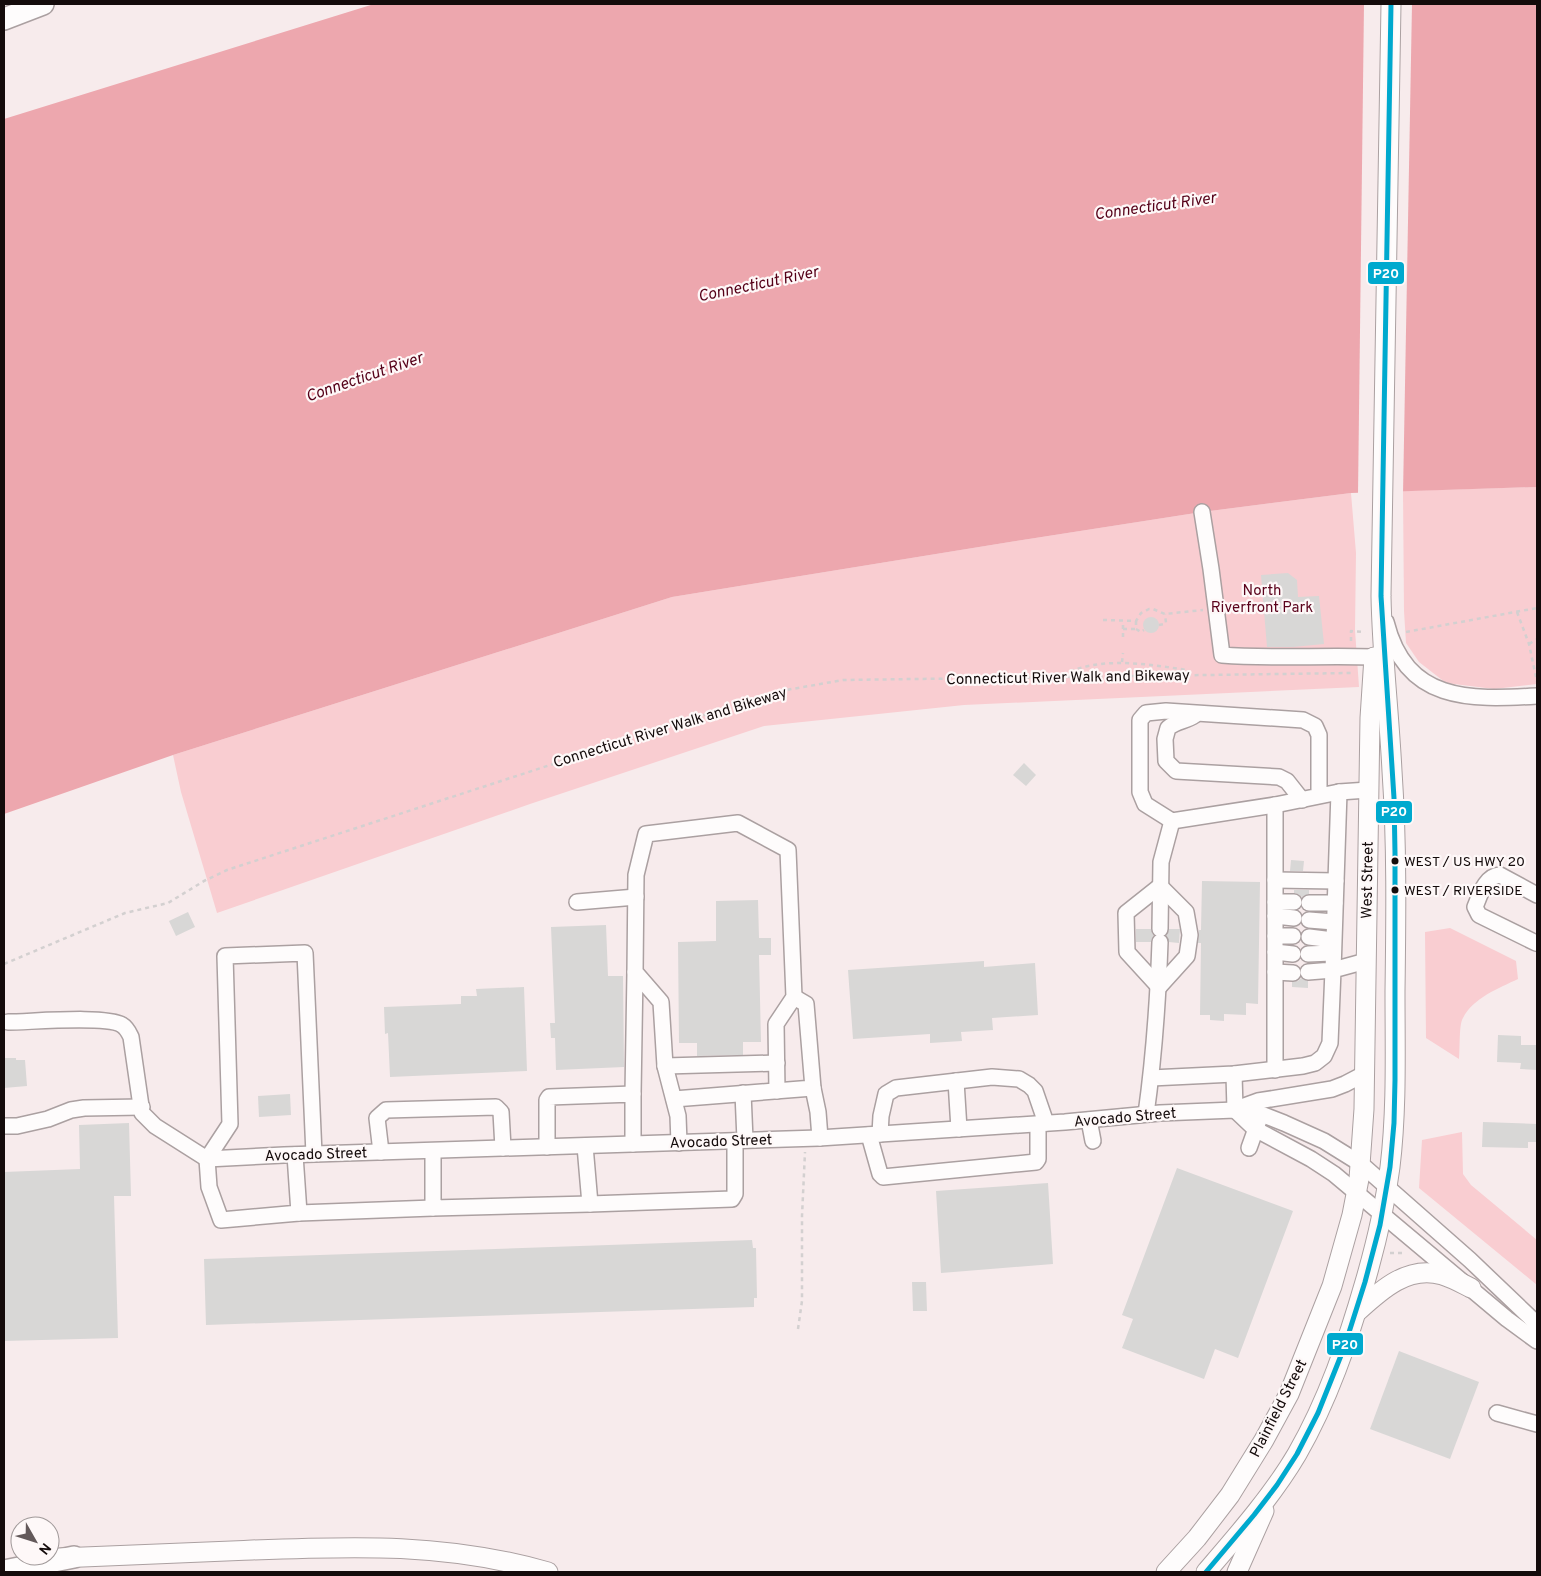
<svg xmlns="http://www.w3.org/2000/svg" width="1541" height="1576" font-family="Overpass,sans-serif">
<rect width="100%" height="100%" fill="#f7ebec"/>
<g fill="#f9cdd1">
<polygon points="1537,487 1537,684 1494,689 1446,683 1419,662 1406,643 1404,611 1403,491"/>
<polygon points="1351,493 1356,553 1355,630 1359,687 964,705 764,726 530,804 217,913 181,792 173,755 672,597 1016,541 1202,512"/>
<path d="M1450 928 1516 961 1518 979C1499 988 1471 999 1462 1020 1459 1028 1460 1050 1459 1059L1426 1038 1425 932Z"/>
<polygon points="1462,1132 1463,1174 1471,1185 1537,1240 1537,1285 1419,1188 1422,1140"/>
</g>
<polygon fill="#eda7ae" points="374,4 1537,4 1537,487 1351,493 1202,512 1016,541 672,597 173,755 4,814 4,119"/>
<polygon fill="#f7ebec" points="1364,4 1412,4 1403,494 1358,495"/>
<g fill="#d8d7d6">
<polygon points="1288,573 1297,580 1298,597 1319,596 1324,644 1293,647 1267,647 1261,575"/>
<circle cx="1151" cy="625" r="8"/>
<polygon points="1024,763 1036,775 1026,786 1013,775"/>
<polygon points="1291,860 1304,861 1303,871 1290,871"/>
<polygon points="1202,881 1260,882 1258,1004 1246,1003 1246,1015 1224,1014 1224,1021 1210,1020 1210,1015 1200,1015 1201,943 1198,943 1199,930 1201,930"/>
<polygon points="1294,890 1309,890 1309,894 1302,897 1298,894 1294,893"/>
<polygon points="758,900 759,938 771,938 771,955 759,955 761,1042 743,1042 743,1055 697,1056 697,1043 679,1043 678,942 716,941 716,901"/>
<polygon points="188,912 195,927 176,936 169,921"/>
<polygon points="606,925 608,976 623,976 624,1067 556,1070 555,1038 551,1038 550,1023 555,1023 551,927"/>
<polygon points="1136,929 1151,929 1154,936 1151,942 1136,942"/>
<polygon points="1169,929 1180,929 1179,943 1169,942 1166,935"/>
<polygon points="984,961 984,967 1035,963 1038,1015 992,1018 993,1030 961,1032 962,1041 930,1043 930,1034 853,1039 848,970"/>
<polygon points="1301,978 1308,981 1308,988 1292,987 1292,982 1298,981"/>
<polygon points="524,987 527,1071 390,1077 388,1033 385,1034 384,1007 461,1004 461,996 477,996 476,989"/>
<polygon points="1498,1035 1521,1036 1521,1045 1537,1045 1537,1070 1520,1069 1521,1063 1497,1062"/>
<polygon points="4,1058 16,1058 16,1060 25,1060 27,1086 4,1088"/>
<polygon points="290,1094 291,1115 259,1117 258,1096"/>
<polygon points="1483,1122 1537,1124 1537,1142 1528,1142 1528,1148 1482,1147"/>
<polygon points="129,1123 131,1196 114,1196 118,1338 4,1341 4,1172 80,1169 79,1125"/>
<polygon points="1177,1168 1293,1211 1238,1358 1215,1349 1204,1379 1122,1348 1133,1319 1122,1315"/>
<polygon points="1048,1183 1053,1264 941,1273 936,1191"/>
<polygon points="752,1240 753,1248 756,1248 757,1298 754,1298 754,1307 206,1325 204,1259"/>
<polygon points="912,1282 926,1282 927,1311 913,1311"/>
<polygon points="1399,1351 1479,1382 1450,1459 1370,1429"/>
</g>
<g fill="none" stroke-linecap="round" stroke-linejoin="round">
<g stroke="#aba0a1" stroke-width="18">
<g id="minor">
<path d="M1202 512 1211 569 1222 655C1273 659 1323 655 1374 657"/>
<path d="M1386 622C1406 702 1469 700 1537 696"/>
<path d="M1195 715C1185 722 1178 720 1168 728L1165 739 1166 761 1176 771 1279 777 1287 781 1302 800"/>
<polyline points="1319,796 1319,735 1315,726 1303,720 1166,711 1146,713 1140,720 1140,792 1145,804 1172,821 1275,805 1339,792 1368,790"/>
<polyline points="1275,880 1336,881"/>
<path d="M1537 895 1500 875C1485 876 1480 895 1475 907L1479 915 1536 943 1537 942"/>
<polyline points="577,902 636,897"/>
<polyline points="1275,902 1294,902"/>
<polyline points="1309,903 1335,903"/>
<polyline points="1275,916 1294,918"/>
<polyline points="1309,920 1334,922"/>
<polyline points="1160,929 1161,862 1172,821"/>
<polyline points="1275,936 1293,936"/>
<polyline points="1309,937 1333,940"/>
<polyline points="1275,952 1293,954"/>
<polyline points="1308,954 1332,953"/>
<polyline points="1275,972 1293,973"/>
<polyline points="1308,972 1333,970 1339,792"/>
<polyline points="1159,987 1127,952 1126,913 1160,886"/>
<polyline points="1159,987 1187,956 1190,935 1186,912 1160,886"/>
<path d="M8 1022C30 1022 107 1015 122 1025 127 1028 129 1033 131 1037L142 1113 155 1126 207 1159"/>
<polyline points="665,1066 777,1063"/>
<polyline points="1275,1070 1275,805"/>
<polyline points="1234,1074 1235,1110"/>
<polyline points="1151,1078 1234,1074 1303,1066 1315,1063 1324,1056 1330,1043 1333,970 1366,961"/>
<polyline points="956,1081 959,1129"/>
<polyline points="813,1088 818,1112 820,1138"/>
<polyline points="743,1093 745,1140"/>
<polyline points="633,1094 635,972"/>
<polyline points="674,1099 813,1088 806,1004 794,997"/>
<polyline points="1236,1109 1258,1101 1332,1089 1345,1084 1366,1073"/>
<polyline points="1235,1110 1255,1129 1311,1159 1334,1174 1507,1319 1537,1341"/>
<path d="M1146 1114C1154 1057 1158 1000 1160 942"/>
<polyline points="1089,1120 1093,1141"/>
<polyline points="4,1126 17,1126 48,1119 71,1110 84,1108 142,1107"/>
<polyline points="880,1134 881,1116 886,1094 896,1088 992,1077 1019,1079 1029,1085 1035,1091 1046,1123"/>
<polyline points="869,1135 880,1174 883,1177 1036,1162 1038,1159 1038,1124"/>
<polyline points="679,1143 678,1116 665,1066 661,1002 635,972 636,875 646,834 738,823 788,850 794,997 776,1024 777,1091"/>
<polyline points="585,1146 590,1204 732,1199 735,1194 735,1141"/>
<polyline points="547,1147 547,1100 549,1097 633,1094 633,1144"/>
<polyline points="1249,1148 1259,1120"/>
<polyline points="433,1151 433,1208 590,1204"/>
<polyline points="381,1152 377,1118 386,1110 496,1107 501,1112 503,1148"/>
<polyline points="295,1155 299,1213 221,1220 209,1187 207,1159 230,1124 225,956 305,953 314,1154"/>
<polyline points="207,1159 284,1155 819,1138 1065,1122 1160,1113 1235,1110 1261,1114 1284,1123 1324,1141 1361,1164 1470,1260 1537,1324"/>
<polyline points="299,1213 433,1208"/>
<polyline points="1497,1413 1537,1424"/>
</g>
</g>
<g stroke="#aba0a1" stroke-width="21">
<g id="major">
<path d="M1358 1311C1381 1290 1408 1265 1442 1275 1452 1278 1461 1283 1471 1288"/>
<path d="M59 1558C124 1555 188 1553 252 1550 356 1546 447 1543 548 1572"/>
<polyline points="1166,1572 1197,1538 1230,1495 1264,1440 1289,1394 1332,1286 1352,1215 1359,1179 1364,1109 1370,718 1374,657"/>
<path d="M1206 1572C1237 1536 1273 1495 1297 1454 1328 1400 1348 1341 1365 1282 1376 1244 1385 1206 1390 1167 1397 1109 1395 1050 1395 992 1396 918 1397 844 1392 771 1389 712 1382 654 1381 596L1391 4"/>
<polyline points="1237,1572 1264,1511"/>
</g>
</g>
<g stroke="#aba0a1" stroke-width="24">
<g id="highway">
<polyline points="4,19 43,4"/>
<polyline points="4,1571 74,1557"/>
</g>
</g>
<g stroke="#d3d0d0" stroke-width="2.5" stroke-dasharray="4 4" stroke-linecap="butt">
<polyline points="1517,612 1529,644 1537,682"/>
<polyline points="1103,620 1136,621 1141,613 1149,609 1153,609 1165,614 1203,610"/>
<polyline points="1136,621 1136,629 1141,632 1144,630"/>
<polyline points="1159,625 1164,624 1166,623 1165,614"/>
<polyline points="1123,629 1136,629"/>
<polyline points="1406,632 1537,608"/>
<polyline points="1123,637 1123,621"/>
<polyline points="1351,641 1351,631 1365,632"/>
<polyline points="1529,644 1537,639"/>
<polyline points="1122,662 1123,653"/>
<path d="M1065 677 1068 672C1106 657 1147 664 1187 670L1188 676"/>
<polyline points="4,964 125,913 168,903 204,881 227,870 775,692 843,680 1351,673 1351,672"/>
<polyline points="1390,1253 1404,1253"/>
<polyline points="798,1329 802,1301 802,1216 805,1152"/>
</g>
<use href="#minor" stroke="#fefcfc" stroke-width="15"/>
<use href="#major" stroke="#fefcfc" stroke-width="19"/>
<use href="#highway" stroke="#fefcfc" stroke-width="21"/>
<g stroke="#fef8f8" stroke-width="9">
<polyline id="bus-1" points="1206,1572 1254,1515 1277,1485 1297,1454 1318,1413 1344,1348 1365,1282 1380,1225 1390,1167 1394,1123 1395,1080 1395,853 1394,798 1381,596 1391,4"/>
</g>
<use href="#bus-1" stroke="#00a9ce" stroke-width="5"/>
</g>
<g fill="#140b0b" stroke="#fef8f8" stroke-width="2">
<circle cx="1395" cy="861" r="4.5"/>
<circle cx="1395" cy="890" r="4.5"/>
</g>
<g text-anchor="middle" stroke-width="4.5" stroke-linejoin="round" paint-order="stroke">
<g font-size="14" fill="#140b0b" stroke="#fef8f8" text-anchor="start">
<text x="1404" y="866">WEST / US HWY 20</text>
<text x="1404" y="895">WEST / RIVERSIDE</text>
</g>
<g font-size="15" fill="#5b031c" stroke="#fef8f8">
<text x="1262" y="595">North<tspan x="1262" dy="17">Riverfront Park</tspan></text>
</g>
<g font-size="15" fill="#140b0b" stroke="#fef8f8">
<text transform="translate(1068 677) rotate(-1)" y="5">Connecticut River Walk and Bikeway</text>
<text transform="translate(670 727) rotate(-17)" y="5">Connecticut River Walk and Bikeway</text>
<text transform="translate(1367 880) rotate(-89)" y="5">West Street</text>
<text transform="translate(1125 1117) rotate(-5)" y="5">Avocado Street</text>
<text transform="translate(721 1141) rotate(-2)" y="5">Avocado Street</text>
<text transform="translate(316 1154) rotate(-2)" y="5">Avocado Street</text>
<text transform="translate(1278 1408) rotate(-63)" y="5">Plainfield Street</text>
</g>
<g font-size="16" font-style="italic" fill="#550018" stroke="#fef8f8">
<text transform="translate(1155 205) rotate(-8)" y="6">Connecticut River</text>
<text transform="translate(758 283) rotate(-12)" y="6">Connecticut River</text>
<text transform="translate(364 376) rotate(-19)" y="6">Connecticut River</text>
</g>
</g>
<g stroke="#fef8f8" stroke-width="2">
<rect x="1367" y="261" width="38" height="24" rx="5" fill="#00a9ce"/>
<rect x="1375" y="800" width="38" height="24" rx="5" fill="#00a9ce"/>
<rect x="1326" y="1332" width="38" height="24" rx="5" fill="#00a9ce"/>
</g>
<g font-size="14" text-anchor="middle" font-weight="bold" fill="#fff">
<text x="1386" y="278">P20</text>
<text x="1394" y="816">P20</text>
<text x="1345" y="1349">P20</text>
</g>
<rect width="1541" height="1576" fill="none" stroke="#140b0b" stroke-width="10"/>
<g transform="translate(35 1541) rotate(129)"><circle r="24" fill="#fef8f8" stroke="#a09999"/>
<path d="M0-4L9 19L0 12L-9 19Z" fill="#63595a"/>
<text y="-8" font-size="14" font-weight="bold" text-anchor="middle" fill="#140b0b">N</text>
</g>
</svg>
